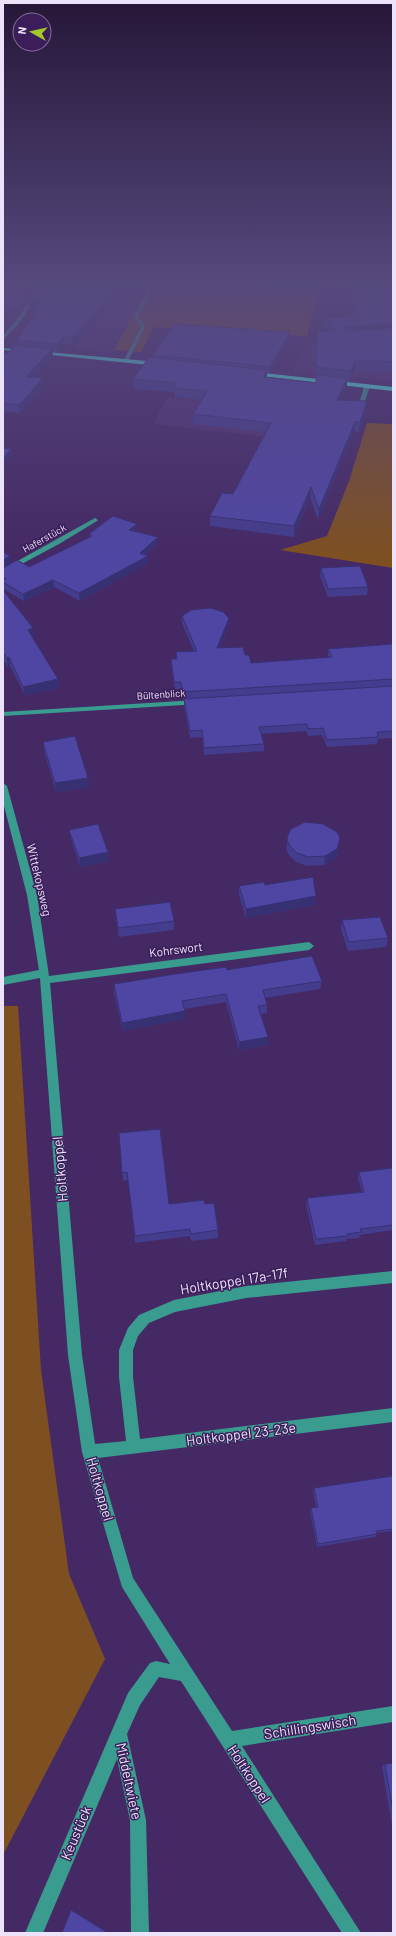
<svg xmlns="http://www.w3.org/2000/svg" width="396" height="1936" font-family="Barlow,sans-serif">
<rect width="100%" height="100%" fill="#452965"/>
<g fill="#503173">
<polygon points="102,301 139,303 112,353 75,349"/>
<polygon points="393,337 393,381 292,371 307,341 329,343"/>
<polygon points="197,394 234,411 275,438 154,424 167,397 194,400"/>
</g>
<g fill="#7e5021">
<polygon points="148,287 320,287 307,336 154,327 141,352 114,350"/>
<polygon points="367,423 392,424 393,425 393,568 280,550 327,536 349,481"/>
<polygon points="3,1006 18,1006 41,1370 69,1574 105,1659 3,1855"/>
</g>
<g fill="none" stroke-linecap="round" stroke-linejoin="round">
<g fill="#3a9c8f" fill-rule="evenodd">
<polygon points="39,287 43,287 21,321 3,340 3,336 17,319"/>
<polygon points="148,290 152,291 138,316 145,327 128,361 123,362 141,327 134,316"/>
<polygon points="367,384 370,386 363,407 358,408 364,386"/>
<polygon points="95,518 98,520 97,521 59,544 3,574 3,569"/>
<polygon points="197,700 201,702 200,704 3,716 3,712"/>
<polygon points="3,783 7,786 37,895 49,976 309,942 314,946 309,950 50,983 82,1355 95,1444 126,1441 119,1377 119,1350 128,1328 139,1315 174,1300 246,1286 393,1271 393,1283 246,1298 175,1312 149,1323 138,1336 133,1350 133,1377 140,1439 393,1408 393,1422 98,1458 133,1578 232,1731 393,1706 393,1722 242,1746 361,1933 342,1933 181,1681 159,1677 140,1705 127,1734 146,1820 149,1933 131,1933 130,1820 117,1759 43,1933 25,1933 128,1693 150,1663 156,1661 170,1664 122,1587 82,1452 68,1355 40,978 3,985 3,977 39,970 27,895 3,802"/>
</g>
<g fill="#4cf7e2" fill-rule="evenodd">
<polygon points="3,348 158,362 161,364 158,366 3,350"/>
<polygon points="254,372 393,387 393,391 252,375"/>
</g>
</g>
<g fill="#443c8d">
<polygon points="53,287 116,287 112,292 114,292 114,300 74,345 65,344 57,352 52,351 53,357 34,377 44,386 20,413 3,411 3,353 9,353 18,345 17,340 38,308 30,310 29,303 50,291"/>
<polygon points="351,287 393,287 393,372 355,371 350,381 347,381 347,388 341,400 366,411 359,432 354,431 318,520 310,497 294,537 210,526 210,516 233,494 266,432 193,424 193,414 201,400 175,397 175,392 134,389 133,379 153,358 153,355 290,332 289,338 270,373 267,373 267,378 316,383 316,341 317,331 327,332 324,328 325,318 352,317"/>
<polygon points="137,524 137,531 136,532 158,537 158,544 146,555 148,563 80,601 54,587 24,601 3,589 3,568 29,567 89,537 89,534"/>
<polygon points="321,568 368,587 367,595 328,597 320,576"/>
<polygon points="3,590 34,637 32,638 58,679 59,688 25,695 10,666 8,667 3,659"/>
<polygon points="182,616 229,624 220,648 245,655 251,663 328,658 328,649 393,644 393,738 378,739 377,744 327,747 322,735 308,736 306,731 261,734 264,744 264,751 204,755 202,737 190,738 184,706 184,699 183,699 181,689 175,689 171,666 171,659 176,659 176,652 194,651 182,623"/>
<polygon points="43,742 88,778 89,787 56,792 44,751"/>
<polygon points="69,830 108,852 109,861 80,867 71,839"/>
<polygon points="288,835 338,847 336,858 324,865 307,866 296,862 289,855 286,849"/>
<polygon points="265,885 316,896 315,905 246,918 239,895 239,886"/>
<polygon points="115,909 174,921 174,930 119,937 116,918"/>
<polygon points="342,920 388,938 386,947 348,951 341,929"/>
<polygon points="227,970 322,981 320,989 265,998 267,1005 267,1013 261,1014 267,1045 239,1050 226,1002 184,1009 185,1019 123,1031 114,993 114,984"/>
<polygon points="119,1133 169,1204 205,1204 218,1230 218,1238 191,1241 190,1236 135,1243 128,1180 123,1181"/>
<polygon points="393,1170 393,1230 360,1235 359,1238 347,1239 346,1241 315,1245 306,1204 307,1198 362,1192 358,1178 359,1172"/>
<polygon points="393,1476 393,1531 377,1533 377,1534 375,1537 317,1547 310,1511 311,1508 316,1507 313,1491 314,1488"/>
<polygon points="393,1763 393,1832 382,1766 385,1764"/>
</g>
<g fill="#373173">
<polygon points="3,287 5,287 6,290 3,294"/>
<polygon points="111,287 116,287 108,299 114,292 114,300 74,345 73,337"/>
<polygon points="29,290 30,297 20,312 3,315 3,308"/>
<polygon points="44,300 44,307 30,310 29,303"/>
<polygon points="393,323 393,333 344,338 344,328 346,327"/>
<polygon points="290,332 289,338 270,373 270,367"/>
<polygon points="64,336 65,344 57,352 57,344"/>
<polygon points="52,349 53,357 27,385 26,377"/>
<polygon points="356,360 355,371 350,381 351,371"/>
<polygon points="267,370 267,379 263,377"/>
<polygon points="43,378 44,386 20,413 19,405"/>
<polygon points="347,378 347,388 336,410 337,400"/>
<polygon points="367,401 366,411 359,432 360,422"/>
<polygon points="355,422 354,431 318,520 319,509"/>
<polygon points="11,449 12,454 3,464 3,459"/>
<polygon points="311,487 310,497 294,537 294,526"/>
<polygon points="137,524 137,531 129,537 129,530"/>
<polygon points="158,537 158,544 140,560 140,553"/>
<polygon points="10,556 11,563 3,567 3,560"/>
<polygon points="148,556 148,563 80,601 79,593"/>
<polygon points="53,580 54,587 24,601 23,594"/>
<polygon points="229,618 229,624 217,655 217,648"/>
<polygon points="33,628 34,637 29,639 28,630"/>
<polygon points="9,657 10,666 8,667 7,658"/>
<polygon points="58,679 59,688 25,695 23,687"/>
<polygon points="88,778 89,787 56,792 55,783"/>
<polygon points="340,838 336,858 324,865 325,856"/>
<polygon points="108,852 109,861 80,867 79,858"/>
<polygon points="316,896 315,905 246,918 246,909"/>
<polygon points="185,1011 185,1019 123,1031 122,1023"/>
<polygon points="268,1037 267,1045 239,1050 239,1042"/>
<polygon points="71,1910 72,1910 110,1933 108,1933"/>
</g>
<g fill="#4f46a4" stroke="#373173">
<polygon points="53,287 111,287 107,292 114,292 73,337 64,336 57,344 17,340 44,300 29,303 37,290 50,291"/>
<polygon points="352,287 393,287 393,323 346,327 344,328 348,331 393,328 393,362 356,360 351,371 316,367 317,331 335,332 325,318 354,316"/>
<polygon points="3,289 29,290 19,305 3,308"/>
<polygon points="175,324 290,332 270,367 153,355"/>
<polygon points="14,345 52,349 26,377 43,378 19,405 3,403 3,353 9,353"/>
<polygon points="149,357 267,370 263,377 316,383 316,375 347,378 337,400 367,401 360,422 355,422 319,509 311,487 294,526 210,516 222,493 233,494 271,423 193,414 207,391 174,388 177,383 133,379"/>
<polygon points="3,448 11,449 3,459"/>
<polygon points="113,516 137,524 129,530 158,537 140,553 148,556 79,593 53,580 23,594 3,582 3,580 6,579 3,577 3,568 17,560 29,567 92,536 89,534"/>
<polygon points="3,552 10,556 3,560"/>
<polygon points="360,566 368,587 328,589 321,568"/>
<polygon points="3,590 33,628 28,630 58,679 23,687 9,657 7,658 3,652"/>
<polygon points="211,608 223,612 229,618 217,648 243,647 245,655 249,655 251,663 332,657 328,649 393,644 393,679 183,692 181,682 174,682 171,659 177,659 176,652 197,651 182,616 191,610"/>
<polygon points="393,686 393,731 377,732 378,737 327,740 323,728 308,729 307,724 259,727 264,744 204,748 202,730 190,731 184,699"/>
<polygon points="75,736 88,778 55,783 43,742"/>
<polygon points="305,822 323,824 337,832 340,838 337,849 325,856 308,857 297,853 290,846 287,840 288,835 291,829"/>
<polygon points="98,824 108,852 79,858 69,830"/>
<polygon points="313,877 316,896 246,909 239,886 264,882 265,885"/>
<polygon points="170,902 174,921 118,928 115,909"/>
<polygon points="380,917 388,938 349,942 342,920"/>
<polygon points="312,956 322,981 263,990 267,1005 258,1006 268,1037 239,1042 226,994 182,1001 185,1011 122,1023 114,984 175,974 226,967 227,970"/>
<polygon points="160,1129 169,1204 204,1200 205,1204 214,1203 218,1230 191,1234 190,1229 135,1236 127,1172 122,1173 119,1133"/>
<polygon points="392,1168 393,1170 393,1225 360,1229 361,1232 347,1234 347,1236 316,1239 307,1198 364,1192 359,1172"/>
<polygon points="393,1476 393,1529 376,1531 377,1534 318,1544 311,1508 318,1507 314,1488"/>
<polygon points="393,1763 393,1811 385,1764"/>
<polygon points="71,1910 108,1933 62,1933"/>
</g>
<linearGradient id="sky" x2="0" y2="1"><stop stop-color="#261738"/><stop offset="0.51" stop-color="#56497e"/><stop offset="1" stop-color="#56497e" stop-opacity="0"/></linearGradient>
<rect width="396" height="558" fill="url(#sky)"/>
<g text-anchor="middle" stroke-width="3" stroke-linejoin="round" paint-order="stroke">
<g font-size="10" fill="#ece3fa" stroke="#3b1e59">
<text transform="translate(44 538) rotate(-29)" y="4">Haferstück</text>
<text transform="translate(161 694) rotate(-4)" y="4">Bültenblick</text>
</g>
<g font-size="12" fill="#ece3fa" stroke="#3b1e59">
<text transform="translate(39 880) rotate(77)" y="4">Wittekopsweg</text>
<text transform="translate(176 950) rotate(-7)" y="4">Kohrswort</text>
</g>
<g font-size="14" fill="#ece3fa" stroke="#3b1e59">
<text transform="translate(60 1169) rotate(-95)" y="5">Holtkoppel</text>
<text transform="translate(234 1281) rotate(-9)" y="5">Holtkoppel 17a-17f</text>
<text transform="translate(241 1434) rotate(-7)" y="5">Holtkoppel 23-23e</text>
<text transform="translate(100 1489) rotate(74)" y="5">Holtkoppel</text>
<text transform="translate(310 1727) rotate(-9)" y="5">Schillingswisch</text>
<text transform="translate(249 1774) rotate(57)" y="5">Holtkoppel</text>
<text transform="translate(129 1781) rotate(78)" y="5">Middeltwiete</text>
<text transform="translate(76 1833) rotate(-67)" y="5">Keustück</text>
</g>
</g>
<rect width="396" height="1936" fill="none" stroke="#ece3fa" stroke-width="8"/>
<g transform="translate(32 32) rotate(278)"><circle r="19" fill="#3b1e59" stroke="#826d99"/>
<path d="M0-3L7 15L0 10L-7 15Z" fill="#a2c928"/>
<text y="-6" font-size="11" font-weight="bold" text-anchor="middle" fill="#ece3fa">N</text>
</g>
</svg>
